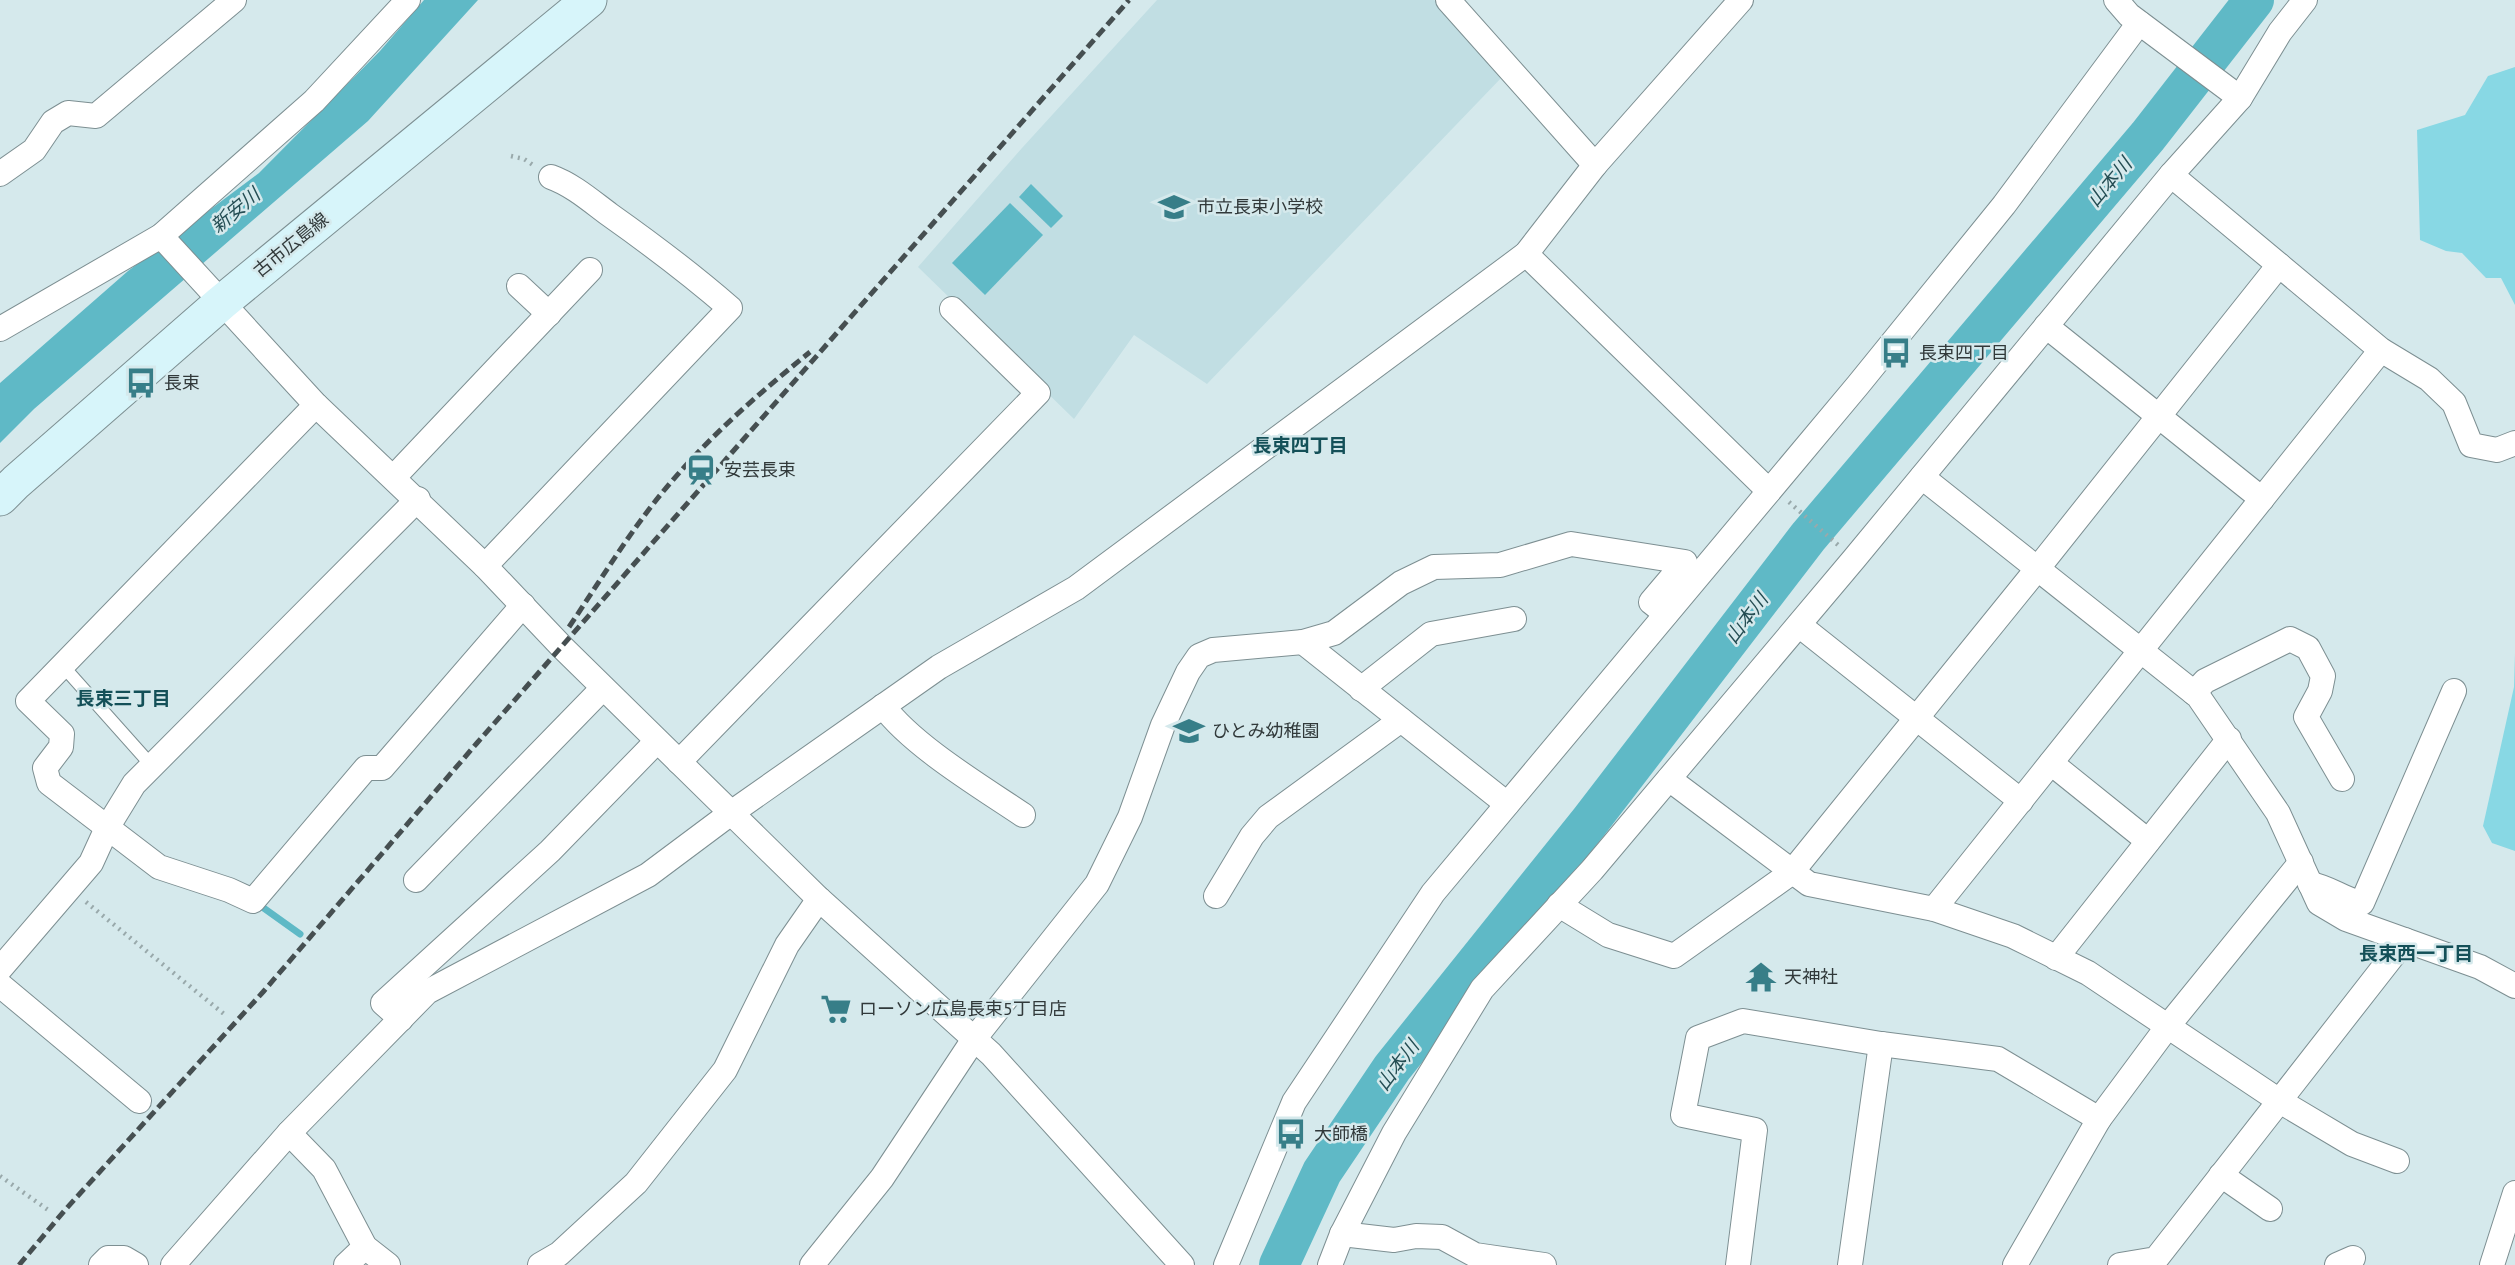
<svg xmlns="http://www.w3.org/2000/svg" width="2515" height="1265" font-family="'PT Sans','Noto Sans JP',sans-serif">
<rect width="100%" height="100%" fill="#d5e9ec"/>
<polygon fill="#c1dee3" points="1157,0 1434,0 1504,75 1207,384 1134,335 1074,419 918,267 1022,148"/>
<g fill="#88d8e4">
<polygon points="2515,67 2515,305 2501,278 2486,278 2462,253 2446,251 2420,240 2417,130 2465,115 2488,76"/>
<polygon points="2515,653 2515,851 2492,843 2483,826 2514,687"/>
</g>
<g fill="#5fb9c6">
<polygon points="424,0 478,0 368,121 34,409 0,443 0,383 128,271 259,173 380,51"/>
<polygon points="1031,184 1063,216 1051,228 1019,197"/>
<polygon points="1010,203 1043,235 985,295 952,263"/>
</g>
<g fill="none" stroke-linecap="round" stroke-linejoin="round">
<polyline stroke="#5fb9c6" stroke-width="7" points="258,904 300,934"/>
<polyline stroke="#5fb9c6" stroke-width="40" points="1279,1265 1322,1172 1392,1068 1590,821 1808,537 2148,136 2254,0"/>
<g stroke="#7d8f92" stroke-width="14">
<polyline id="service" points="62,665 152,766"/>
</g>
<g stroke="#7d8f92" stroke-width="26">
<g id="minor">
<polyline points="1448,0 1595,165"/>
<polyline points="2116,0 2129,15 2240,98"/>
<polyline points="0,174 34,150 53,122 68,113 96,116 234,0"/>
<polyline points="2171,175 2381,350 2429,379 2454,403 2471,445 2497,450 2515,443"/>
<polyline points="161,236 316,405 485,566 562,647 819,899 991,1054 1182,1265"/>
<polyline points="1526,254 1769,491"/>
<polyline points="519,286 549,314"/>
<polyline points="2046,326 2262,499"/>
<polyline points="0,329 161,236 314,101 408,0"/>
<polyline points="316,405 28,701 62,734 61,747 45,768 49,783 159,867 229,890 253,901 366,768 382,768 523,605"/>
<polyline points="394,477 590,270"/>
<polyline points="1922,477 2198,696 2278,813 2319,903 2346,919 2480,967 2515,986"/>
<path d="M485 566 730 308C692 275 651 244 610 215 591 201 573 185 551 177"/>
<polyline points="1799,625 2021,801"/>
<polyline points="1303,642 1507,804"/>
<polyline points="1361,689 1431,634 1514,619"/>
<polyline points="2194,693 2205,681 2290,639 2308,648 2323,676 2320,691 2306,717 2342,779"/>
<path d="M883 706C913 746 980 786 1023 815"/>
<polyline points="679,762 1038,393 952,309"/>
<polyline points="2051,763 2148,841"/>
<polyline points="1669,779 1809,884 1934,909 2013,936 2088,973 2278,1100 2352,1144 2397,1161"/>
<polyline points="416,880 603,688"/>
<path d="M2310 884C2330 887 2343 900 2362 903L2454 691"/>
<polyline points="1216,896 1252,836 1268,817 1401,720"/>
<polyline points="1559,905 1608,935 1674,956 1791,873 2038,568 2279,265"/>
<polyline points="1934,909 2381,350"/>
<polyline points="2056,958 2229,739"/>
<polyline points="0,969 91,863 107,828 134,784 418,499"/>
<polyline points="0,985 139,1101"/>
<polyline points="401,1019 383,1003 550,851 657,741"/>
<polyline points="289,1133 324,1169 365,1247 388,1265"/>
<polyline points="2221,1175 2270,1209"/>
<polyline points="1342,1234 1394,1240 1416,1236 1442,1237 1475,1255 1544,1265"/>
<polyline points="101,1265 108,1258 124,1258 136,1265"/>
<polyline points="173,1265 289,1133 427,992 648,875 731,813 939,667 1076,588 1526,254 1595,165 1741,0"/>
<polyline points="346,1265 365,1247"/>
<polyline points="540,1265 559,1254 636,1183 725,1070 787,945 819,899"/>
<polyline points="812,1265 882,1178 974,1039 1097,884 1130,817 1163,725 1188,672 1199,656 1213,650 1303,642 1334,633 1401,583 1434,567 1500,565 1571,544 1685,562 1651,602 1666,614"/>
<polyline points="1226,1265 1294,1102 1433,893 1858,385 2004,205 2139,23"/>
<polyline points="1330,1265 1342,1234 1394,1133 1482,989 1592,870 1854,559 2171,175 2240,98 2280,32 2305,0"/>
<polyline points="1738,1265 1755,1130 1683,1115 1698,1038 1743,1021 1881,1044 1998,1059 2099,1119"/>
<polyline points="1850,1265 1881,1044"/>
<polyline points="2015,1265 2099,1119 2168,1026 2301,862"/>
<polyline points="2120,1265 2156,1259 2405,940"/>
<polyline points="2337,1265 2353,1258"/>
<polyline points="2492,1265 2515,1193"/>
</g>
</g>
<g stroke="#7d8f92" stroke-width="37">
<polyline id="secondary" points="0,498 16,482 221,303 589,0"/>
</g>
<g stroke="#99a9ab" stroke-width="4.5" stroke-dasharray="2 5" stroke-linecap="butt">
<polyline points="511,156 524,159 533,165"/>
<polyline points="1789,502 1838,545"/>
<polyline points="86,902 224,1014"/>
<polyline points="0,1176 51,1212"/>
</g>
<use href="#service" stroke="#fff" stroke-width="12"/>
<use href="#minor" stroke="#fff" stroke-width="24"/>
<use href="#secondary" stroke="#d7f5fa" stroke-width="35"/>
<g stroke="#464f51" stroke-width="5" stroke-dasharray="10 5" stroke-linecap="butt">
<path d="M569 627C596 587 621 546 650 508 696 448 752 399 810 352"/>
<polyline points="19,1265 65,1210 263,992 477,743 1129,0"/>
</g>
</g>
<defs>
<g id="school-bare" transform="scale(2.415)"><path d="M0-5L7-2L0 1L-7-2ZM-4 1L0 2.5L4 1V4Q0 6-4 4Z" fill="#377e88" stroke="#d5e9ec" stroke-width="2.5" paint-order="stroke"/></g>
<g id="bus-bare" transform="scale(2.415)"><path d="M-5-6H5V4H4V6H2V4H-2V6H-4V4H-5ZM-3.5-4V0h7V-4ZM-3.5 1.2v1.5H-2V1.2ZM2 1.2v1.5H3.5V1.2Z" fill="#377e88" stroke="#d5e9ec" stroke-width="2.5" paint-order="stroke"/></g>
<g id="station-bare" transform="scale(2.415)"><path d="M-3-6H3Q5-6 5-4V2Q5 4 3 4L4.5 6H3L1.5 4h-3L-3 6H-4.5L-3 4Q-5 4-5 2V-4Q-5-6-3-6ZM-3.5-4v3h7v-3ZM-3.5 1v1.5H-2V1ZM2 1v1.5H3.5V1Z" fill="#377e88" stroke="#d5e9ec" stroke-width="2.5" paint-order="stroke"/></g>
<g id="temple-bare" transform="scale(2.415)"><path d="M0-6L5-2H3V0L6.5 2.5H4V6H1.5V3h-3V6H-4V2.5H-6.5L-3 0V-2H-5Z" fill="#377e88" stroke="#d5e9ec" stroke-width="2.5" paint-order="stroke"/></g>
<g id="supermarket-bare" transform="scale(2.415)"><path d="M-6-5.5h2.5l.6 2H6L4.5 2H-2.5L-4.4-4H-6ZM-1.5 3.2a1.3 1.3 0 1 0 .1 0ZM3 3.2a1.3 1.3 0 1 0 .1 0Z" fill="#377e88" stroke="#d5e9ec" stroke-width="2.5" paint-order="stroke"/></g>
</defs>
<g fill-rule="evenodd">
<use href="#school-bare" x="1174" y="207"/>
<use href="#bus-bare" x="1896" y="353"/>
<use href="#bus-bare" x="141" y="383"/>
<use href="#station-bare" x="701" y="470"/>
<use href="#school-bare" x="1189" y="731"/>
<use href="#temple-bare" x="1761" y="977"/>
<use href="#supermarket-bare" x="836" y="1009"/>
<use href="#bus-bare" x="1291" y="1134"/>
</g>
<g text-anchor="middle" stroke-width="5" stroke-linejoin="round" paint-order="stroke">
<g font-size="18" fill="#31393a" stroke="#d5e9ec" text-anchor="start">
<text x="1197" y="213">市立長束小学校</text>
<text x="1919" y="359">長束四丁目</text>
<text x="164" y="389">長束</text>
<text x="724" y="476">安芸長束</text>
<text x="1212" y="737">ひとみ幼稚園</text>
<text x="1784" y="983">天神社</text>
<text x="859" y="1015">ローソン広島長束5丁目店</text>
<text x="1314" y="1140">大師橋</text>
</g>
<g font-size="18" fill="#31393a" stroke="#d5e9ec">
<text transform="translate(291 245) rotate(-39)" y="6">古市広島線</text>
</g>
<g font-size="19" font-style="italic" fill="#244d53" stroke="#d5e9ec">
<text transform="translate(2109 182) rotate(-50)" y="7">山本川</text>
<text transform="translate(235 210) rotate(-40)" y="7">新安川</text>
<text transform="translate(1746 618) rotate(-53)" y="7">山本川</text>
<text transform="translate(1397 1065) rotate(-53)" y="7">山本川</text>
</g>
<g font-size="19" font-weight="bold" fill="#145058" stroke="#d5e9ec">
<text x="1300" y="452">長束四丁目</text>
<text x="123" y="705">長束三丁目</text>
<text x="2416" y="960">長束西一丁目</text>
</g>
</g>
</svg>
